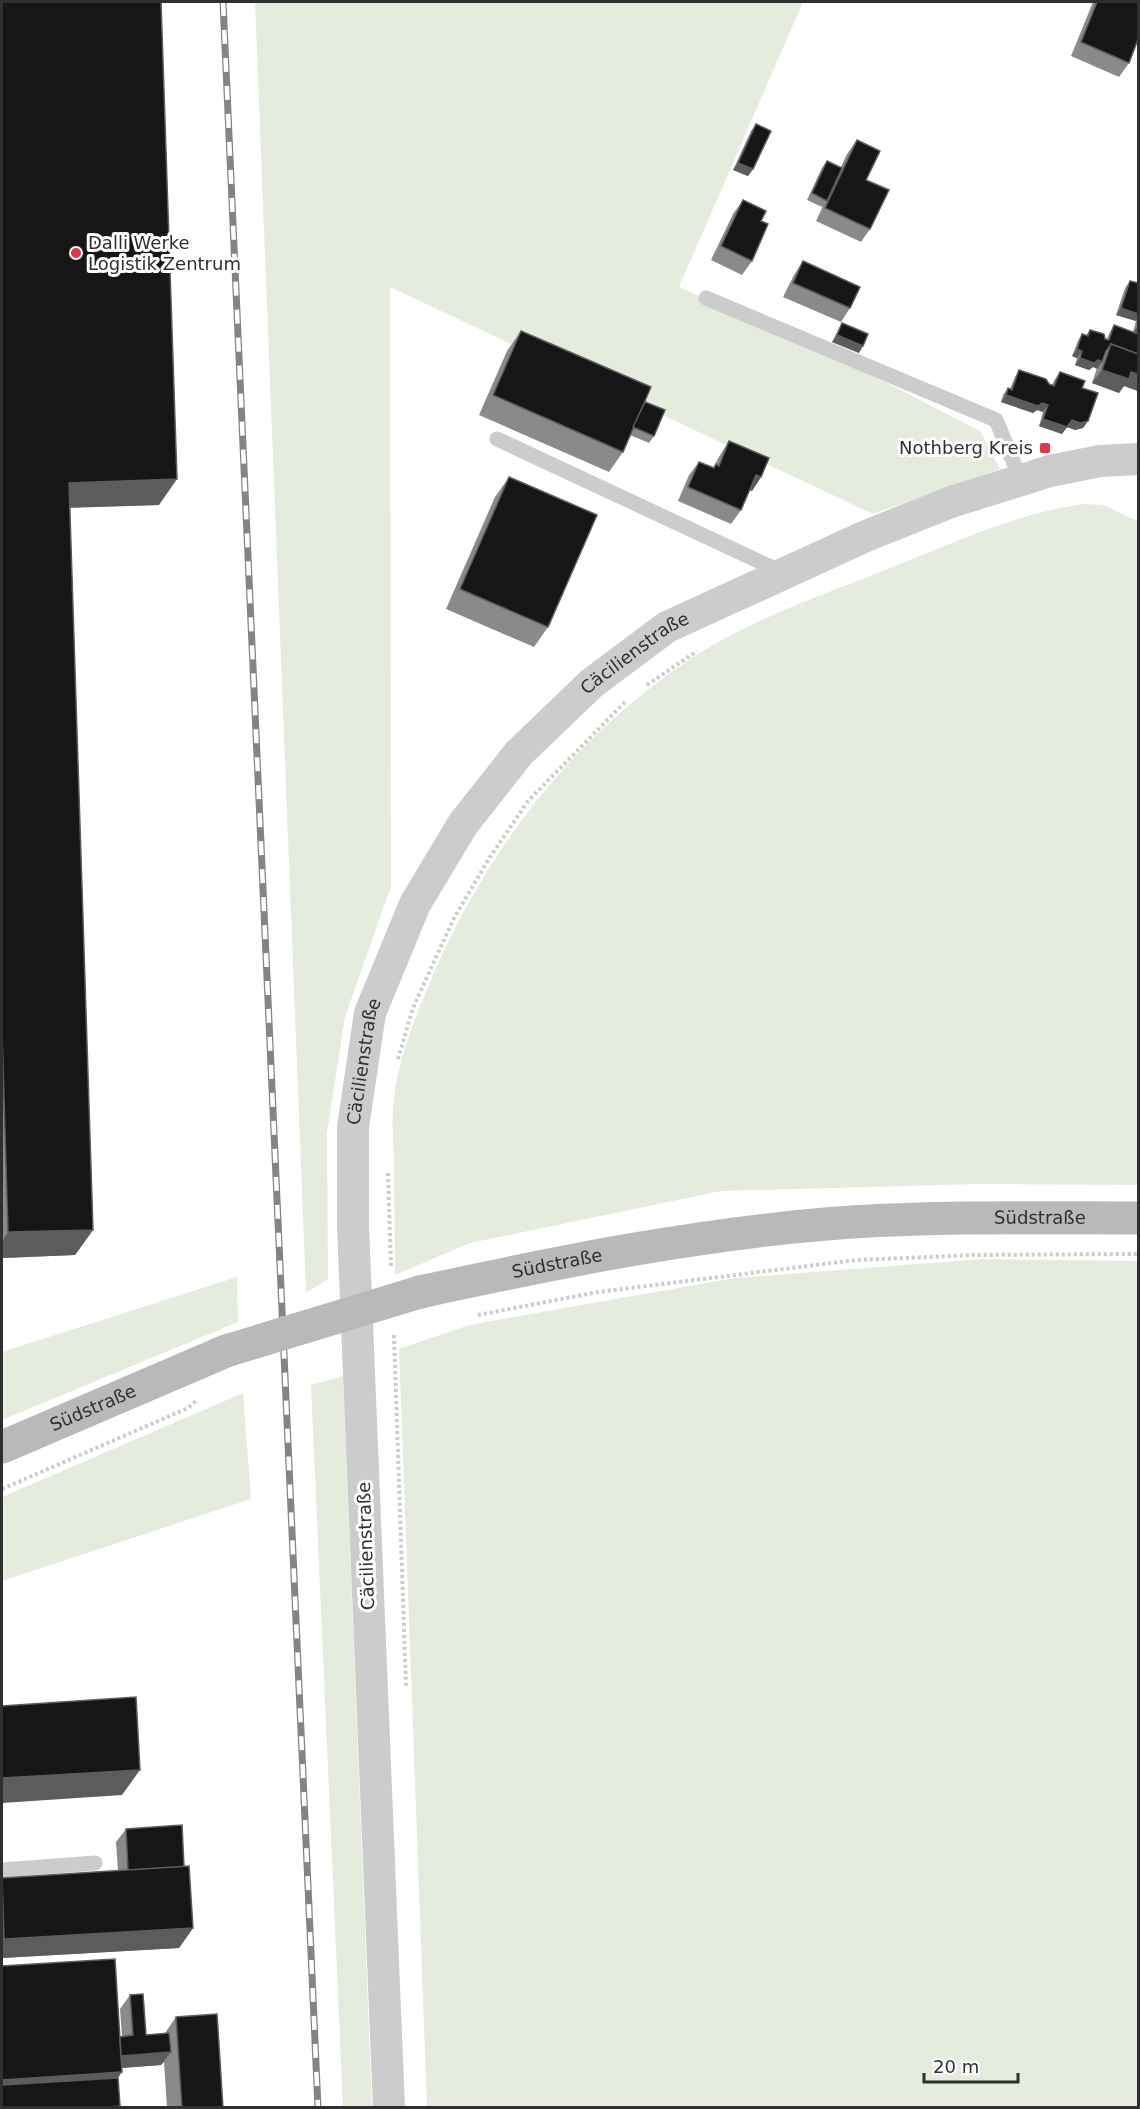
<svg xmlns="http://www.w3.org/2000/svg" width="1140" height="2109" font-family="'DejaVu Sans',sans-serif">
<rect width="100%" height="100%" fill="#fff"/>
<g fill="#e5ecdd">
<polygon points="255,2 803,2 679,287 885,382 980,431 1000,469 873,514 390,287 391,886 345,1017 327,1133 328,1279 306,1293"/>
<path d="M1083 504 1103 505 1138 521V1185L977 1184 721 1191 470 1243 395 1275C395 1236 394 1198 394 1160 393 1137 391 1113 395 1091 400 1055 414 1020 428 987 482 856 570 739 689 660 751 619 824 594 893 567 955 542 1015 514 1083 504Z"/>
<polygon points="982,1259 1138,1261 1138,2107 427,2107 399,1349 469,1325 735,1278"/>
<polygon points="237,1277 238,1322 2,1420 2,1352"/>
<polygon points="343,1376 372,2107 372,2108 343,2107 311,1385"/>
<polygon points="243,1393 251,1499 2,1581 2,1497"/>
</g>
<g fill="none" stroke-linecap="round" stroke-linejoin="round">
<g stroke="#ccc" stroke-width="4" stroke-dasharray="3 3" stroke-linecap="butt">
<polyline points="647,685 697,651"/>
<polyline points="398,1059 413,1008 454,918 490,857 528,801 626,701"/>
<polyline points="388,1173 391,1267"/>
<polyline points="478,1315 598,1292 856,1260 974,1255 1138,1254"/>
<polyline points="394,1335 406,1687"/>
<polyline points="2,1489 188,1408 197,1400"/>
</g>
<g stroke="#ccc" stroke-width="15">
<polyline points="706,298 996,420 1021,480"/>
<polyline points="497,439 784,573"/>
<polyline points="2,1870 95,1863"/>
</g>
<path stroke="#ccc" stroke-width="32" id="s1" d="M389 2108 353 1226V1127L370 1013 415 904 463 824 519 753 592 683 667 627 866 536 951 502 1050 471 1100 461 1138 459"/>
<g stroke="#b9b9b9" stroke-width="33">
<path id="s2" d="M420 1292C563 1261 706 1232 852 1222 947 1216 1043 1218 1138 1218"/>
<path id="s3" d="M2 1447 226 1351"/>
</g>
<g stroke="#848484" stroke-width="7">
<polyline id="rail" points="223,2 318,2108"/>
</g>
<use href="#rail" stroke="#fff" stroke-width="4.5" stroke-dasharray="14" stroke-linecap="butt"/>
<polyline stroke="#b9b9b9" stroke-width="33" points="226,1351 420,1292"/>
</g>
<g fill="#8a8a8a">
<polygon points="2,2 159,505 70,508 93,1230 75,1255 2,1258"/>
<polygon points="1093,2 1138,2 1129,63 1119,77 1071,56"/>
<polygon points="756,124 753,169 748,176 733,170 751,131"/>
<polygon points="857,140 866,180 870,229 861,242 816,221 823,206 822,207 807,200 822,168 827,161 841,167 847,154"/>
<polygon points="743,200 761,221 752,261 742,275 711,260 733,214"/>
<polygon points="803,261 850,308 841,322 783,297 794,275"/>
<polygon points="1130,281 1138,283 1138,391 1124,386 1119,393 1092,383 1097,368 1093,367 1089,370 1075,365 1077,358 1072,356 1078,341 1082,334 1086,335 1090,330 1107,339 1110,332 1114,325 1133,332 1136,321 1116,315 1125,288"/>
<polygon points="842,323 859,353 832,342 838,330"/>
<polygon points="521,331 645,402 654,436 649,443 630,435 623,452 609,472 479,415 507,351"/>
<polygon points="1019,370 1052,385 1055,379 1060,372 1082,388 1088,421 1083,428 1075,430 1067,427 1062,434 1039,426 1043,412 1037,410 1033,413 1001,402 1003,395 1008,388 1010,389 1015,377"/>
<polygon points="729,441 761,477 752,491 749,490 741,510 731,524 678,501 689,475 699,462 713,468 720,455"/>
<polygon points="509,477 548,627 534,647 446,609 495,497"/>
<polygon points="126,1829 184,1867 193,1928 179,1948 2,1958 2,1878 118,1871 116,1842"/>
<polygon points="130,1995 146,2035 165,2033 176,2017 223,2108 167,2108 164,2062 161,2065 121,2068 118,2078 120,2106 119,2108 2,2108 120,2037 122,2036 120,2009"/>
</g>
<g fill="#5c5c5c">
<polygon points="738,163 753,169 748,176 733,170"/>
<polygon points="1121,308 1138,314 1138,318 1136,321 1116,315"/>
<polygon points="1138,326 1138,335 1133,333"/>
<polygon points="837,335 863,346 859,353 832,342"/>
<polygon points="1077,349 1082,351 1077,358 1072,356"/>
<polygon points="1080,358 1098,360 1102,362 1097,369 1093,367 1089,370 1075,365"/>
<polygon points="1102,370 1131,372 1138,374 1138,391 1124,386 1119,393 1092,383"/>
<polygon points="1006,395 1042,403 1048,405 1043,412 1037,410 1033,413 1001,402"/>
<polygon points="1043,419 1088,421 1083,428 1075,430 1067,427 1062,434 1039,426"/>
<polygon points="756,475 761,477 752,491 746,489"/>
<polygon points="177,479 159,505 51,508 69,483"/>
<polygon points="93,1230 75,1255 2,1258 2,1242 8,1232"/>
<polygon points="140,1770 122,1795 2,1803 2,1778"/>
<polygon points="193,1928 179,1948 2,1958 2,1943 4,1939"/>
<polygon points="171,2052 161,2065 108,2069 118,2056"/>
<polygon points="122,2072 104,2098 2,2104 2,2080"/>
</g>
<g fill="#161616" stroke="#5c5c5c" stroke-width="1.5">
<polygon points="2,2 161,2 177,479 69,483 93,1230 8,1232 2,1031"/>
<polygon points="1097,2 1138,2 1138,39 1129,63 1081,42"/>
<polygon points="756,124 771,131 753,169 738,163"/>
<polygon points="857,140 880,151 866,180 889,190 870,229 825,208"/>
<polygon points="827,161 842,168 827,201 812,193"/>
<polygon points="743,200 766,211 761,221 768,224 752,261 721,246"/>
<polygon points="803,261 860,287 850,308 793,283"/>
<polygon points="1130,281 1138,283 1138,314 1121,308"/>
<polygon points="842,323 868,334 863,346 837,335"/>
<polygon points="1114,325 1138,334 1138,354 1111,344 1106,351 1102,362 1098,360 1094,363 1080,358 1082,351 1077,349 1082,334 1088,336 1090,330 1104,334 1105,339 1109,340"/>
<polygon points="521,331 651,387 623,452 493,395"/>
<polygon points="1111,344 1138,354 1138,374 1131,372 1129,379 1102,370"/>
<polygon points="1019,370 1046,379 1049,384 1054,386 1060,372 1085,381 1082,388 1098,393 1088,421 1080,423 1072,420 1067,427 1043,419 1048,405 1042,403 1038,406 1006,395 1008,388 1012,390"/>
<polygon points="645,402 665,410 654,436 633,427"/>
<polygon points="729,441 769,458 761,477 756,475 741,510 688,487 699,462 714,468 716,464 719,466"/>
<polygon points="509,477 597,515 548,627 460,589"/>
<polygon points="136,1697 140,1770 2,1778 2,1706"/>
<polygon points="182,1825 184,1867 128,1870 126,1829"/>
<polygon points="189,1866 193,1928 4,1939 2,1878"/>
<polygon points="115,1959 122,2072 2,2080 2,1966"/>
<polygon points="143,1994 146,2035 169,2033 171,2052 121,2056 120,2037 133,2035 130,1995"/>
<polygon points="217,2014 223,2108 182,2108 176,2017"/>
<polygon points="118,2078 120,2106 98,2108 2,2108 2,2085"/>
</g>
<g fill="#e13647" stroke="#fff" stroke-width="2">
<circle cx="76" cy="253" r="6"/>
<rect x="1039" y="442" width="12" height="12" rx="3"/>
</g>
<g text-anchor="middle" stroke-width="6" stroke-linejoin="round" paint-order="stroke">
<g font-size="18" fill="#2f2f2f" stroke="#fff" text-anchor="start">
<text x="88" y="249">Dalli Werke<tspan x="88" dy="21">Logistik Zentrum</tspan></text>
<text x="1033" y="454" text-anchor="end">Nothberg Kreis</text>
</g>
<g font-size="18" fill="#2f2f2f" stroke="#fff">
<text dy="6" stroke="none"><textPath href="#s1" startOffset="1552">Cäcilienstraße</textPath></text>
<text dy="6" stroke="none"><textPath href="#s1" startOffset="1048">Cäcilienstraße</textPath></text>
<text dy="6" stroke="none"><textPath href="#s2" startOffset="626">Südstraße</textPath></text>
<text dy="6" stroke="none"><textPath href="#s2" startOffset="140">Südstraße</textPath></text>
<text dy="6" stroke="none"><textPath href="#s3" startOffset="99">Südstraße</textPath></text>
<text transform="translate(366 1546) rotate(-92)" y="6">Cäcilienstraße</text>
</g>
</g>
<rect width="1140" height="2109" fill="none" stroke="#2f2f2f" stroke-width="6"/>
<path d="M924 2073v9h94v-9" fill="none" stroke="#2f2f2f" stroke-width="3"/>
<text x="933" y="2073" font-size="18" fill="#2f2f2f" stroke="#ffffff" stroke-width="4.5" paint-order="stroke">20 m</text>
</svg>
